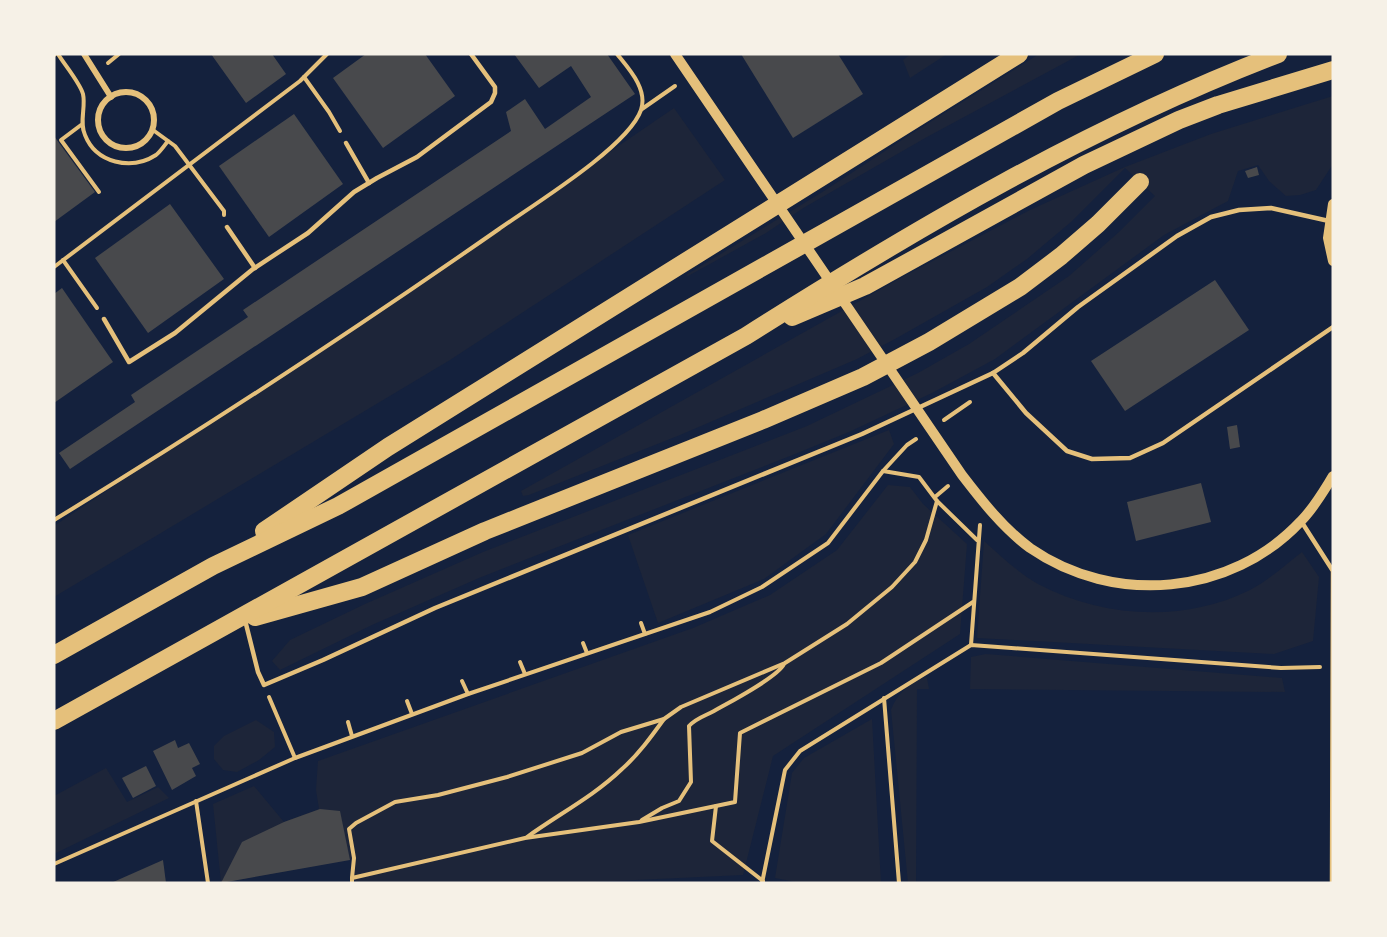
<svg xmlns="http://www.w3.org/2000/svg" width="1387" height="937" font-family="'Fira Sans',sans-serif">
<rect width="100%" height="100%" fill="#14213d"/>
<g fill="#1d2539">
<polygon points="911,54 947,54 910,78 903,60"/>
<polygon points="1039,54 1081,54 927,137 805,207 766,233 688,276 686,275 824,191 911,134"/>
<polygon points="1333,96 1333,164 1316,190 1300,195 1286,196 1269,181 1258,165 1238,171 1228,201 1164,235 995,359 932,393 849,432 790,456 479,578 372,625 280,670 272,661 290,640 365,604 483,552 807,426 918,373 969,344 1069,276 1119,232 1155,196 1125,168 1071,222 1027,259 987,287 895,339 857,359 680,435 529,495 523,496 521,491 906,275 1030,210 1125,167 1211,134"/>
<polygon points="674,108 725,180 450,360 54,597 54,526 412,287"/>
<polygon points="889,430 894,444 826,534 764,579 658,623 628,535"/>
<polygon points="888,485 910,487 923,504 967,544 960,634 773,756 743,875 572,883 356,883 352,859 221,883 213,804 254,786 284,822 319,809 316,790 318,761 693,628 770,595 837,550"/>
<path d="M984 541C1001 556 1018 573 1038 584 1103 618 1183 623 1250 590 1268 581 1285 565 1302 552L1319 577 1313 641 1274 654 977 638Z"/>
<polygon points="986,654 1282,678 1285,692 970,689 971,657"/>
<path d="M925 677 927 678 929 689H917L916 883H908L891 710C897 693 909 684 925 677Z"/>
<polygon points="872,719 881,883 801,883 775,878 792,773 804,758"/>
<polygon points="256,720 274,732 275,747 259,760 237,772 223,770 214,759 214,746 224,736"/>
<polygon points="106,768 127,802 158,787 169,798 54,854 54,796"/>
</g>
<g fill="#48494c">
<polygon points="211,54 272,54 286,74 246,103"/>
<polygon points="366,54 425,54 455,96 383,148 333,78"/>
<polygon points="514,54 607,54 635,94 70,469 59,453 135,402 131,395 248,317 243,310 511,131 506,112 525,99 545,129 591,97 571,66 539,88"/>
<polygon points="741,54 838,54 863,94 793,138"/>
<polygon points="294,114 343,184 269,237 219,166"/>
<polygon points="54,136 95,192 54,222"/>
<polygon points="1257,167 1259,175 1248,178 1245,171"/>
<polygon points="170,204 224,279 148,333 95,258"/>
<polygon points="1215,280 1249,330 1125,411 1091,361"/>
<polygon points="62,288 113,362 54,403 54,294"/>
<polygon points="1237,425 1240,447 1230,449 1227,427"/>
<polygon points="1201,483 1211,522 1136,541 1127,502"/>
<polygon points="175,740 178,748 189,743 200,764 192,768 196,776 172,790 153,751"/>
<polygon points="146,766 156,786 133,798 122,778"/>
<polygon points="320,809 340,811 350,860 221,883 242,842 284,822"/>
<polygon points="163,860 166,883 111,883"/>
</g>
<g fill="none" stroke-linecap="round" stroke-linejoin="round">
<g stroke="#e5c07b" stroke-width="4">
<path d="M58 54C64 64 80 83 83 94 86 107 79 122 85 135 96 163 131 171 156 155 160 152 164 146 168 141"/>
<polyline points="54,55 55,54"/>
<polyline points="108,63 119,54"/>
<polyline points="304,77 329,112 340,131"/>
<polyline points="642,109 675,86"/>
<polyline points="81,125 61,140 99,192"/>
<polyline points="153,130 175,146 224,211 224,215"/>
<polyline points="63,260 97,308"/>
<polyline points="54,267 300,81 327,54"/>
<polyline points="944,420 970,402"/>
<polyline points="883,471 919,477 937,501 977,540"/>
<polyline points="935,497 948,486"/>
<path d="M54 520C205 428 354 330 499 229 533 205 628 147 641 110 648 89 629 69 617 54"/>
<polyline points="641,623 645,634"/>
<polyline points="583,643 587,653"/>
<polyline points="971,645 980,525"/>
<polyline points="520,662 525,674"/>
<polyline points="462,681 468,694"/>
<polyline points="269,697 295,758"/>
<polyline points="884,698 899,883"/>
<polyline points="407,701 412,714"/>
<polyline points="348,722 352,736"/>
<polyline points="196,801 208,883"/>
<polyline points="716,806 712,841 763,881"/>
<path d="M642 820 662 808 679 801 691 782 689 726C696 718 705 716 714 711 728 703 778 677 784 664"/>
<path d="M527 837C559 814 594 796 622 769 638 755 651 737 664 719"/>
<polyline points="54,864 295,758 468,694 710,612 762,587 828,543 883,471 907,445 916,439"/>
<polyline points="352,878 354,858 349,829 356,823 395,802 438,795 507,777 582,753 621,732 664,719 681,707 785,663 847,624 892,587 915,562 926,540 937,501"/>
<polyline points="352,883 352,878 525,838 639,822 735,802 740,733 881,663 973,602"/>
<polyline points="762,883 785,770 800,751 971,645 1281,668 1320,667"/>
</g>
<g stroke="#e5c07b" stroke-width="4.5">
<polyline points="346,143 369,183"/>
<polyline points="227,227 255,268"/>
<polyline points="104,319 129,362 175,333 253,269 308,233 354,192 377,178 417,157 491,102 495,93 495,87 471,54"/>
<polyline points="993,373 1026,413 1067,451 1092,459 1130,458 1163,443 1333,327"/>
<polyline points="1301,521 1333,571 1332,883"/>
<polyline points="245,620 258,672 264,685 323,660 435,608 862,434 993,373 1023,353 1078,307 1177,236 1211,217 1239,210 1271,208 1329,221"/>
</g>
<g stroke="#e5c07b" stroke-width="6">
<polyline points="84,54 111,97"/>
<circle cx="126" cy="120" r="28"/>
</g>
<g stroke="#e5c07b" stroke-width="10">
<path d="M675 54 962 475C982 501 1003 528 1030 548 1114 606 1231 596 1301 521 1314 508 1323 492 1333 476"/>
<polyline points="1333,204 1328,238 1333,261"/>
</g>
<g stroke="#e5c07b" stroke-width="18">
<polyline points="792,317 865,286 1084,165 1179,120 1218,105 1333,70"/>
<polyline points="264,531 388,447 1019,54"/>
<polyline points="255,617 362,587 485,531 763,420 863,377 929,342 1020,287 1061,256 1098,224 1140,182"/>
<polyline points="54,655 213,566 338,506 1058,101 1155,54"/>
<path d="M54 721 746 336C915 229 1090 126 1278 54"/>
</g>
</g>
<rect width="1387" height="937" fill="none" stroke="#f6f1e7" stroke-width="111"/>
</svg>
